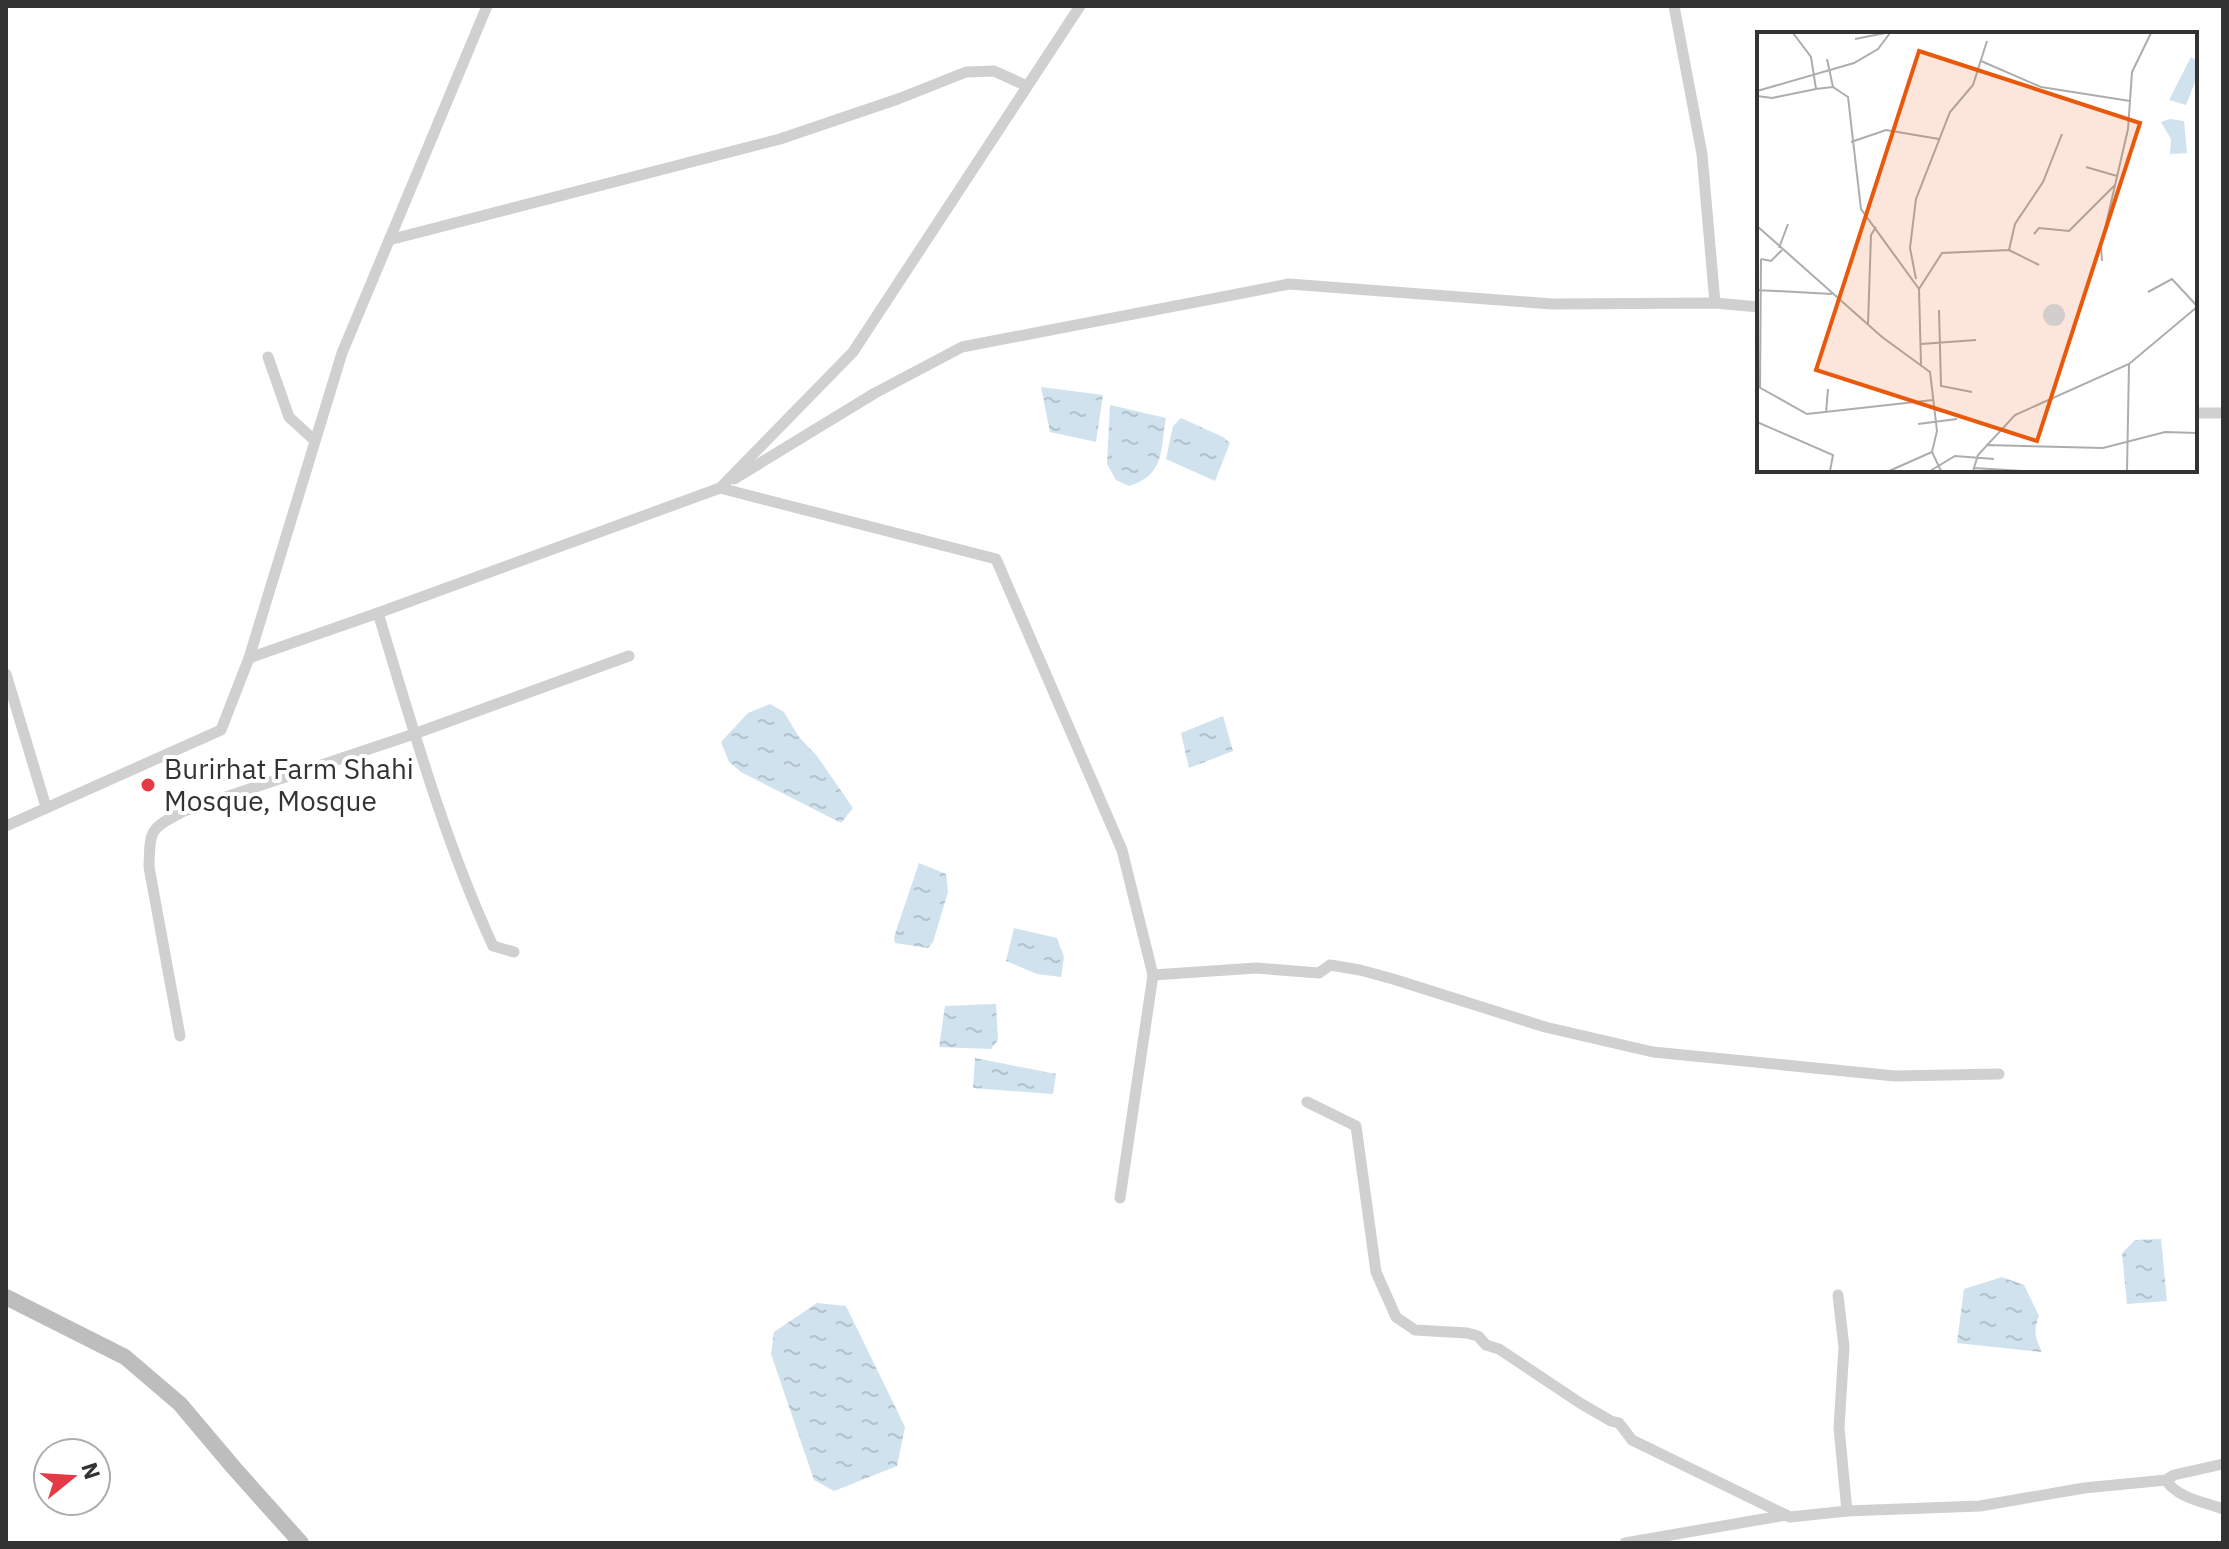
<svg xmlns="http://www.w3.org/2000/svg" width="2229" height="1549" font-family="'IBM Plex Sans',sans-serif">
<defs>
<pattern id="water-ripples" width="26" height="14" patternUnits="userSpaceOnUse" patternTransform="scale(2)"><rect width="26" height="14" fill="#cfe2ee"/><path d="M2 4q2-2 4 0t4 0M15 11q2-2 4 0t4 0" fill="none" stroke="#b2c2cd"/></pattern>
</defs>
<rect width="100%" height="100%" fill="#fff"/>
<g fill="url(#water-ripples)">
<polygon points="1041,387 1103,395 1096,442 1050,432"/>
<path d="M1110 405 1166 418C1160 451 1165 475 1129 486L1116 480 1107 464Z"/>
<polygon points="1181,418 1223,437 1230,443 1215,481 1166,459 1173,426"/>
<polygon points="770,704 784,712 799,737 817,756 853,808 841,823 741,772 729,762 721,742 748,713"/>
<polygon points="1223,716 1233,751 1189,768 1181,733"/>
<polygon points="919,863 946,874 948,892 933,942 928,948 895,943 894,937"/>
<polygon points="1014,928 1057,938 1064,957 1061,977 1037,974 1006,961"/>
<polygon points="996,1004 998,1040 991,1049 939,1047 945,1006"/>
<polygon points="975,1058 1056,1074 1053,1094 973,1088"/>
<polygon points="2161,1239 2167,1301 2127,1304 2122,1253 2135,1240"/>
<path d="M2002 1277 2024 1285 2039 1316C2033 1331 2035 1337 2042 1352L1957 1343 1964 1289Z"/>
<polygon points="817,1303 846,1306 905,1427 897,1466 834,1491 814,1480 771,1354 774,1332"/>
</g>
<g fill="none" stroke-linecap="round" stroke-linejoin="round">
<g stroke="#d0d0d0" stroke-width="11">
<polyline points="1674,6 1702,154 1715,303"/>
<polyline points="389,240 780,139 898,99 966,72 994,71 1027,86"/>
<polyline points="268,357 289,417 314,440"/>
<polyline points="2195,413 2223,413"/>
<polyline points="734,479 875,393 962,347 1289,284 1552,304 1715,303 1759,307"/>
<polyline points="720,488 996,559 1122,850 1153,975 1120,1198"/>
<path d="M378 613C412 725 444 840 493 946L514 952"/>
<polyline points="249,658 378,613 720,488 853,352 1080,6"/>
<polyline points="6,674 46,807"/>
<polyline points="6,826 221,730 249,658 342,353 487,6"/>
<polyline points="1153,975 1256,968 1319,973 1330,965 1360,970 1393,979 1545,1027 1653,1052 1895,1076 1999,1074"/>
<path d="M180 1036 149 867C150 828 150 829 184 811L414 734 629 656"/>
<polyline points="1307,1102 1356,1126 1376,1272 1396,1317 1415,1330 1467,1333 1478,1336 1486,1345 1499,1349 1580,1403 1611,1421 1619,1423 1632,1440 1786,1515"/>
<polyline points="1838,1295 1844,1347 1839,1428 1847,1511"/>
<path d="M2166 1480C2177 1498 2204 1502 2223 1509"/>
<polyline points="1625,1543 1786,1515 1790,1517 1847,1511 1980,1506 2084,1488 2166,1480 2174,1475 2223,1464"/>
</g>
<polyline stroke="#bdbdbd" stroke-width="16" points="6,1297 125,1357 180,1404 234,1468 301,1543"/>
</g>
<circle fill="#e63946" stroke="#fff" stroke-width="3" cx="148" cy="785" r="8"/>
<g text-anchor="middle" stroke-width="8" stroke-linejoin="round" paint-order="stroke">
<g font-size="28" fill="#333" stroke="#fff" text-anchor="start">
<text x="164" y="779">Burirhat Farm Shahi<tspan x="164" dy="32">Mosque, Mosque</tspan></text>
</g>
</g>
<g transform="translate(1757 32)">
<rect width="440" height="440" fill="#fff"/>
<path d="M434 25 440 29V45L429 73 412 68ZM413 87 427 89 430 121 413 122 414 107 404 90ZM286 283a11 11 0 1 1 22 0a11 11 0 1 1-22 0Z" fill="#cfe2ee"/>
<path fill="none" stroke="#adadad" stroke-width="2" d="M36 1 54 25 59 57 76 55 91 65 104 177 162 257 164 333M98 7 128 1M70 27 76 55M224 29 284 55 373 69M0 59 97 31 121 17 133 1M0 64 15 66 59 57M94 110 129 98 182 107M329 135 360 144M0 194 125 305 173 340 180 399 175 420 184 439M277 202 282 196 312 199 358 153M22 216 31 192M252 218 258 192 286 150 305 102M4 227 14 229 25 218M345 229 344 214 371 97 375 40 394 1M159 247 153 216 159 167 193 80 216 53 230 9M162 257 185 221 252 218 282 233M0 258 75 262M391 260 415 247 440 274M182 278 184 354 215 360M111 293 114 203 119 195M164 312 219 308M0 354 50 382 176 368M3 356 4 227M69 381 71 357M0 390 76 423 73 439M161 392 200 387M229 413 346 416 408 400 440 401M217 436 266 439M132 439 175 420M173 439 198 424 237 427M216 439 221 423 258 383 372 332 440 275M370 439 372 332"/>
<path fill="#e8590c" fill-opacity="0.15" stroke="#e8590c" stroke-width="4" d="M162 19 383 91 280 409 59 338Z"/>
<rect width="440" height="440" fill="none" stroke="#333" stroke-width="4"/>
</g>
<rect width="2229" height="1549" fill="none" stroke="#333333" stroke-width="16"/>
<g transform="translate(72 1477) rotate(72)"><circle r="38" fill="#ffffff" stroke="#adadad" stroke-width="2"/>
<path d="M0-6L14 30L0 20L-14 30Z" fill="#e63946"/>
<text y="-12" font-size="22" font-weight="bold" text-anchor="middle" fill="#333333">N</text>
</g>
</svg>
